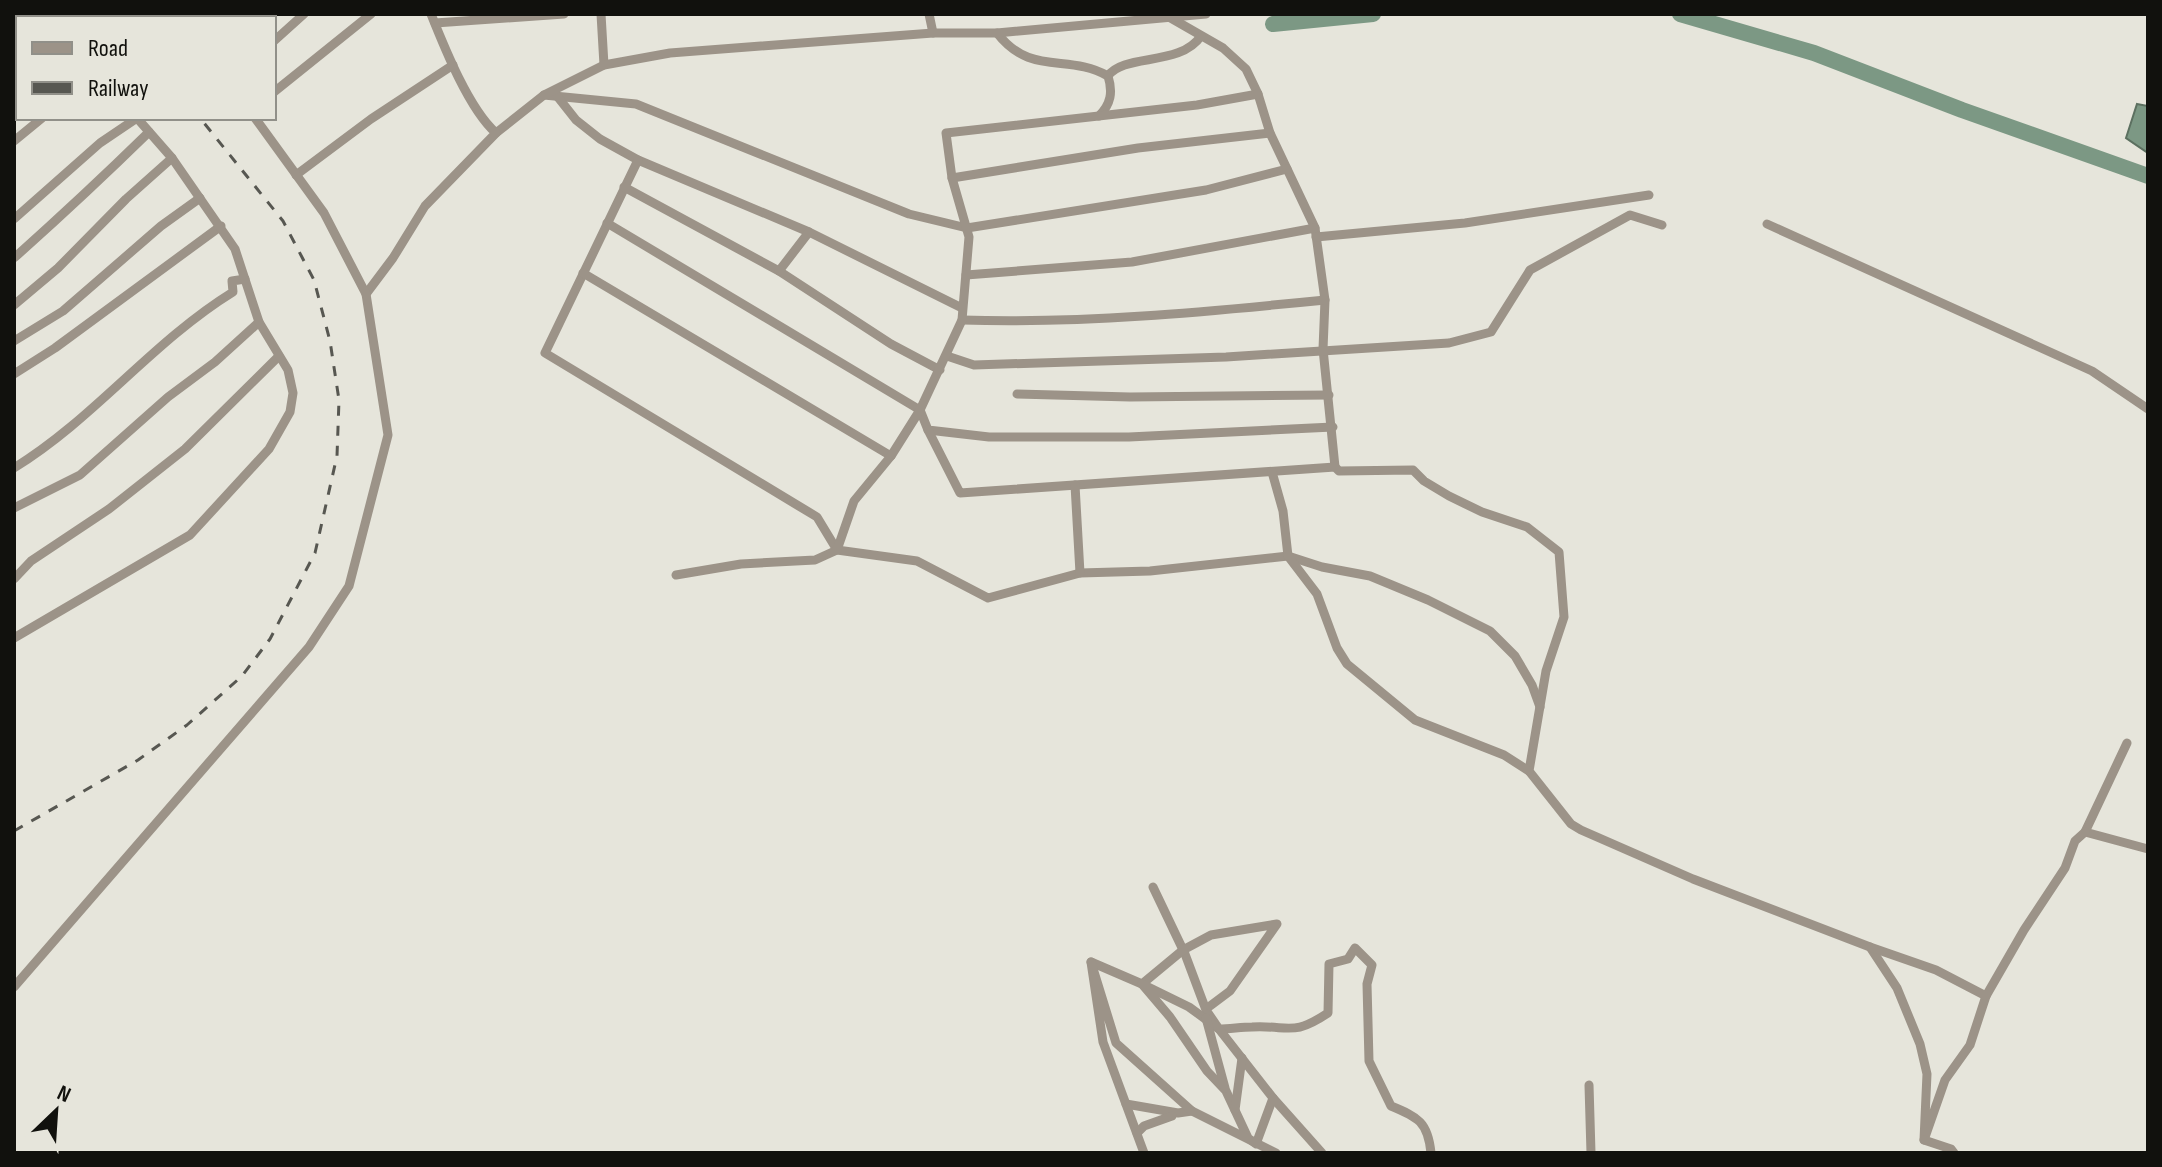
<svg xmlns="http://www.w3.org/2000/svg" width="2162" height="1167" font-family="'Sofia Sans Condensed',sans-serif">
<rect width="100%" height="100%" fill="#e6e5db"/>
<polygon fill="#7c9884" stroke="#5c7060" stroke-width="2" points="2137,104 2148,106 2148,153 2126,138"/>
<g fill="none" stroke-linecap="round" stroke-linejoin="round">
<g stroke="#7c9884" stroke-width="16">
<polyline points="1680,14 1814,53 1962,110 2148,176"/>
<polyline points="1273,24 1373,14"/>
</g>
<g stroke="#9c9388" stroke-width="9">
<polyline points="178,14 181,18"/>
<polyline points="601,14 604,65"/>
<polyline points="929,14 933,33"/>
<polyline points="1169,17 1223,48 1246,69 1258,94 1270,133 1315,228 1325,300 1323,349 1335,467"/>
<polyline points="36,18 40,14"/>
<polyline points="435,23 564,14"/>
<path d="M997 33C1031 77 1068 53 1108 76 1113 92 1111 104 1099 116"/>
<polyline points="14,37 18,34"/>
<polyline points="274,41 304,14"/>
<path d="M1108 76C1124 53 1180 67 1201 36"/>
<polyline points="274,92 371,14"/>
<polyline points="544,95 636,104 909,214 967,228 1206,190 1287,169"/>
<polyline points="557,96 576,120 600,139 638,160 809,232 962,308"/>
<polyline points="496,133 544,95 604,65 670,53 933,33 997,33 1206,14"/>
<polyline points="14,141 42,118"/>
<polyline points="638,160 545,353 817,517 837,550 917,561 988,598 1080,573 1150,571 1288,556 1322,567 1370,576 1428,600 1490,631 1515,656 1532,685 1540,707"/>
<polyline points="296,175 371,119 453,65"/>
<polyline points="952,178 1138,148 1270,133"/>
<polyline points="624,187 779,271 891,344 940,370"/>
<polyline points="14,219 100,143 137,118"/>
<polyline points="607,223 920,410 928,430 989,437 1129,437 1333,427"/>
<polyline points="1767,224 2092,371 2148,409"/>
<polyline points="1316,237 1465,223 1649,195"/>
<path d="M14 258C60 217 105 175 149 132"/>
<polyline points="779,271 809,232"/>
<polyline points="583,273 891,456"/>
<polyline points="966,275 1132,262 1315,228"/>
<path d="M366 294 393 258 425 206 496 133C469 109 445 49 431 14"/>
<polyline points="14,305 58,268 126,199 172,158"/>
<path d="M962 320C1084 324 1204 312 1325 300"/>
<polyline points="14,341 63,311 161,226 200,198"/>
<polyline points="947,356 974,365 1226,357 1449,343 1491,332 1530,270 1630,215 1662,225"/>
<polyline points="14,374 55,348 221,226"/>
<polyline points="1017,394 1130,397 1329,395"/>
<polyline points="928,430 960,493 1335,467 1339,471 1413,470 1424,481 1449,496 1482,512 1527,527 1559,552 1564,617 1546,671 1529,771 1571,824 1581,830 1693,879 1870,947 1897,988 1920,1044 1927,1074 1924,1140 1945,1080 1970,1045 1986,996"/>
<path d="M14 468C94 419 152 342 233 292L232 281 245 279"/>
<polyline points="1272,472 1283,511 1288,556 1317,594 1337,648 1347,664 1415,720 1504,755 1529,771"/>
<polyline points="1075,485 1080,573"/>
<polyline points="14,508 80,475 168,397 215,362 259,322"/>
<polyline points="676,575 741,564 815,560 837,550 854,501 891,456 920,410 962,320 969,237 952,178 946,133 1197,105 1258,94"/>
<polyline points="14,579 31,561 109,509 185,449 279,356"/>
<polyline points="14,638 190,535 269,449 290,412 293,393 288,370 259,322 235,249 172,158 137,118"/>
<polyline points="2127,743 2085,832 2148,849"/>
<path d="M1153 887 1185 954 1206 1010 1219 1029C1230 1029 1241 1027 1252 1027 1290 1025 1292 1037 1328 1013L1329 964 1348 959 1355 948 1372 965 1367 984 1369 1061 1391 1106C1418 1117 1428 1122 1431 1153"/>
<polyline points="1870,947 1936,970 1986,996 2024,930 2065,868 2075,841 2085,832"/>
<polyline points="1091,962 1142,984 1183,950 1211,935 1277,924 1230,991 1210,1006"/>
<polygon points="1142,984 1189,1007 1219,1029 1273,1098 1256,1144 1248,1138 1226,1091 1207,1071 1170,1017"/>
<polyline points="14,987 309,647 349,586 388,435 366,294 324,213 255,118"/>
<polyline points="1206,1018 1225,1088"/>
<polyline points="1589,1085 1591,1153"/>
<polyline points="1273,1098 1322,1153"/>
<polyline points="1126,1104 1178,1113 1192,1111"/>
<polyline points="1235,1110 1242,1058"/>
<polyline points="1137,1133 1144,1126 1172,1116"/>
<polyline points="1924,1140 1951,1149 1954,1153"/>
<polyline points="1144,1153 1103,1042 1091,962 1116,1043 1192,1111 1276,1153"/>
</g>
<g stroke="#575751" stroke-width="3" stroke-dasharray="10 10" stroke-linecap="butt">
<polyline points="110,14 114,18"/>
<polyline points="14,831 138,760 187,725 242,676 270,639 315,553 337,456 339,400 330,341 314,280 283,221 200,118"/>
</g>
</g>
<rect width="2162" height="1167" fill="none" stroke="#11110d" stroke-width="32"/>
<rect x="16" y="16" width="260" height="104" fill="#e6e5db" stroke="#919089" stroke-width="2"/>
<rect x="32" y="42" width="40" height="12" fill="#9c9388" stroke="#919089" stroke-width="2"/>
<text x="88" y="56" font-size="24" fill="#11110d">Road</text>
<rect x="32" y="82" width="40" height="12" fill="#575751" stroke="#919089" stroke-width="2"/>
<text x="88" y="96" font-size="24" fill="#11110d">Railway</text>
<g transform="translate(56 1111) rotate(25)" stroke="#e6e5db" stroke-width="6" paint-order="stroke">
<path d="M0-6L14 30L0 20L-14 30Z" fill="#11110d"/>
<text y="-12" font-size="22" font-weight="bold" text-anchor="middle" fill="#11110d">N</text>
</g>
</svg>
